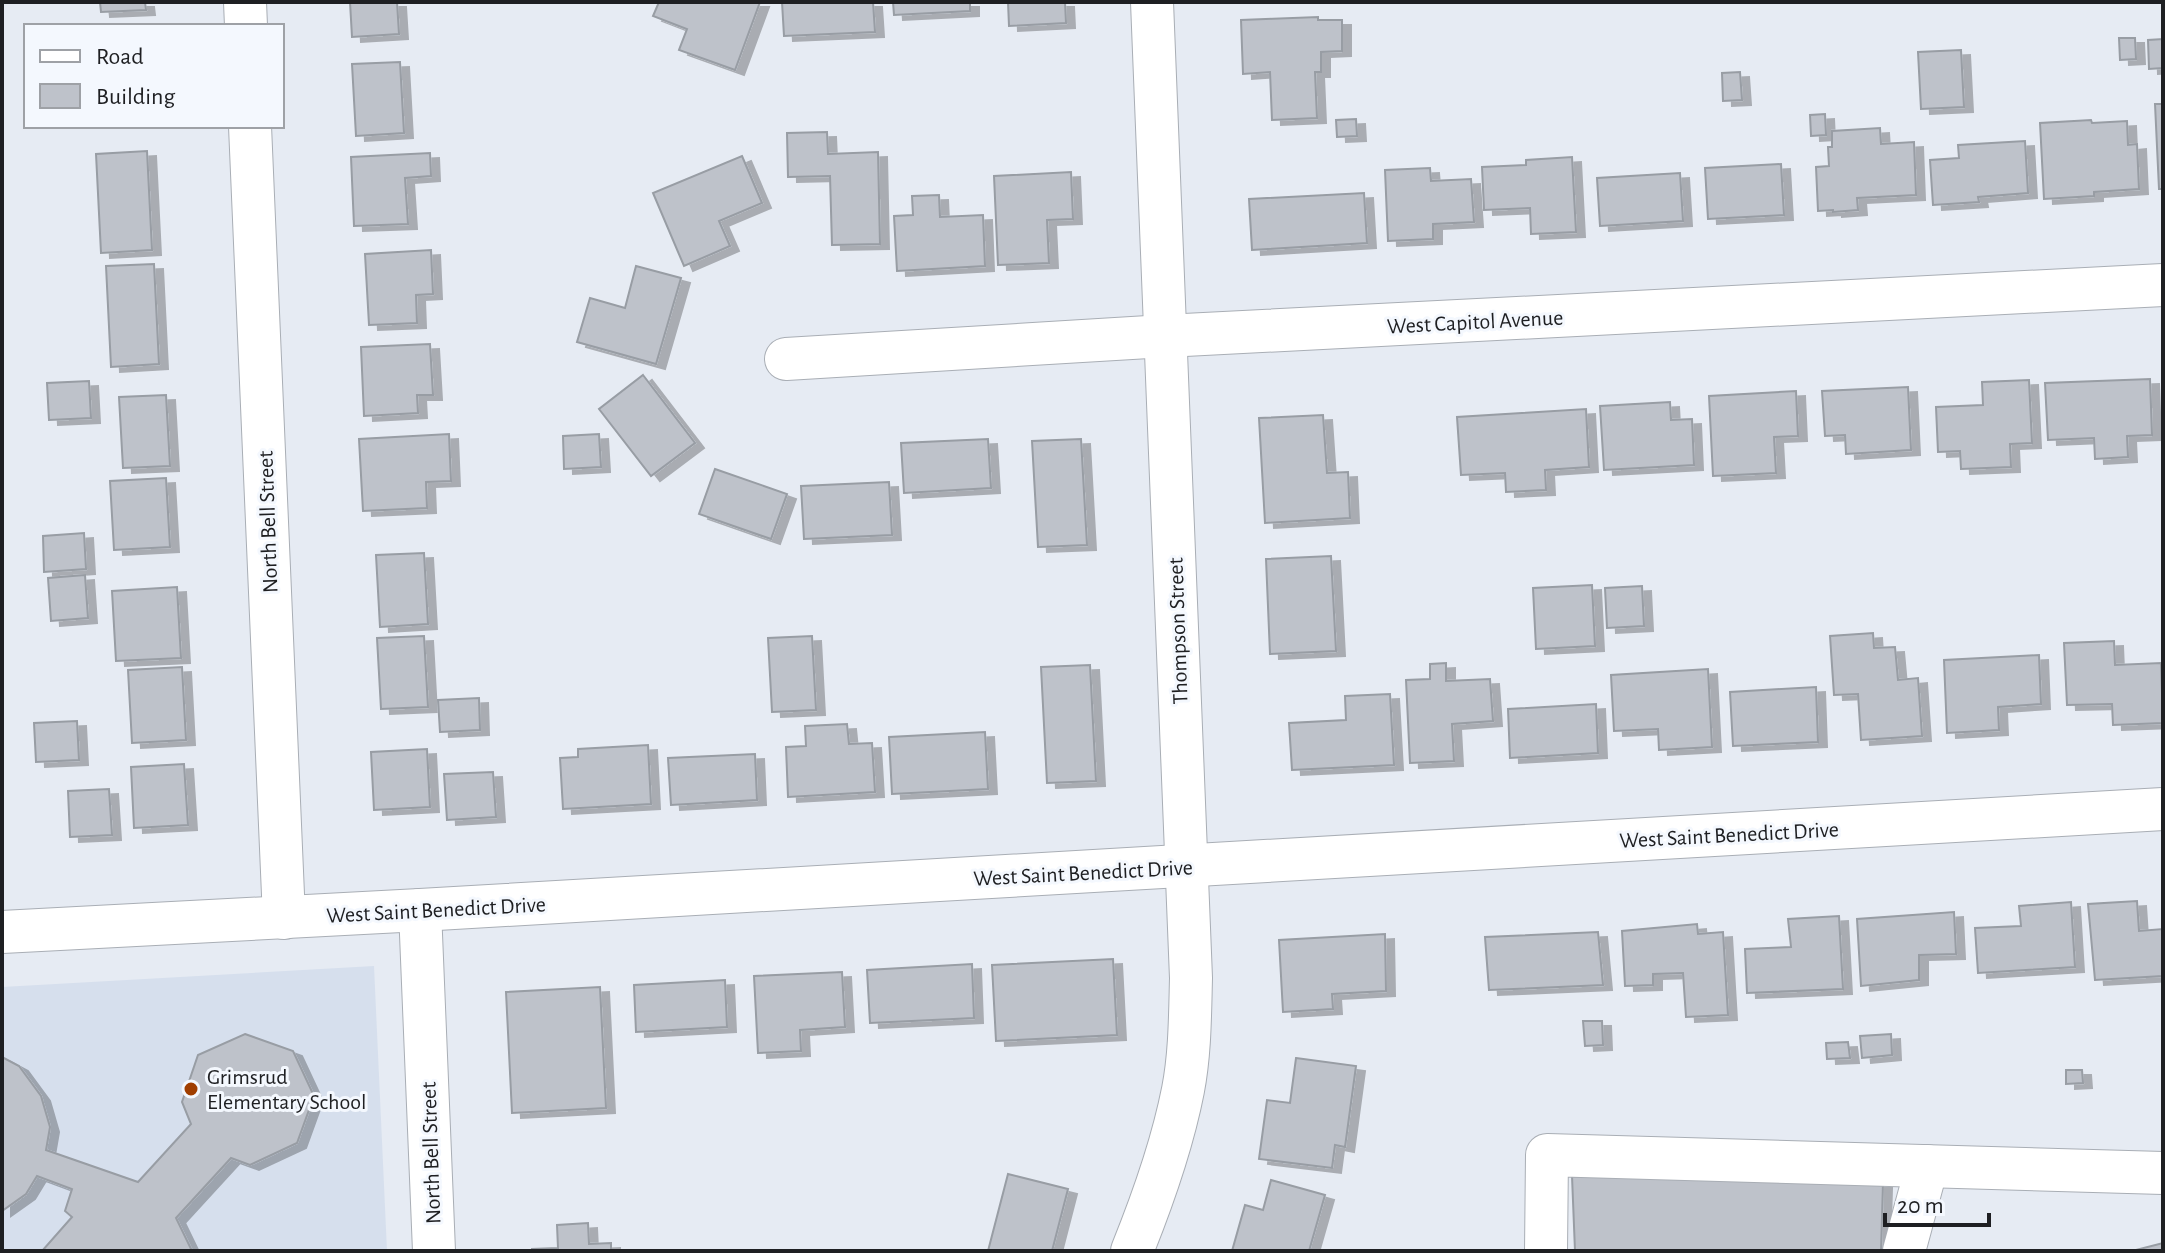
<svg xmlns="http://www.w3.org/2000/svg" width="2165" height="1253" font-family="'Alegreya Sans',sans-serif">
<defs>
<filter id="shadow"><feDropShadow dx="9" dy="5" stdDeviation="0" flood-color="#0004"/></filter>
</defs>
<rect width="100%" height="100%" fill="#e6ebf3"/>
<polygon fill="#d6dfed" points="374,966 387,1251 2,1251 2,987"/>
<g fill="#bec2ca" stroke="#989da4" stroke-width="2" filter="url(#shadow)">
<polygon points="100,2 145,2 146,10 101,12"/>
<polygon points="350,2 397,2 399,34 352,37"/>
<polygon points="659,2 760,2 735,70 679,50 687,29 653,16"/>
<polygon points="782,2 873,2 875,32 784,36"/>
<polygon points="893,2 970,2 970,11 894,15"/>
<polygon points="1008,2 1065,2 1066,23 1009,26"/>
<polygon points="1318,17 1318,20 1342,20 1342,51 1321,52 1321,72 1315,72 1317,118 1272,120 1270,72 1243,74 1241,20"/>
<polygon points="2119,38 2135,38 2136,59 2120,60"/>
<polygon points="2163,39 2163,68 2149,69 2148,40"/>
<polygon points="1961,50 1964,107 1921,109 1918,52"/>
<polygon points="400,62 404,133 356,136 352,64"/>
<polygon points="1740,72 1742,100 1723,101 1722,73"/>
<polygon points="2155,104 2163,104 2163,189 2159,189"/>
<polygon points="1825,114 1826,135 1811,136 1810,115"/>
<polygon points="1356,119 1357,136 1337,137 1336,120"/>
<polygon points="2091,120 2092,123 2127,121 2128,145 2137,144 2139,189 2094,192 2094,196 2044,199 2040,123"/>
<polygon points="1880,128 1881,144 1914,142 1916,195 1857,198 1858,210 1833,212 1833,210 1818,211 1816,167 1829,166 1828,147 1832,147 1832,131"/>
<polygon points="827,132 828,154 878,152 880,244 832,245 830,176 788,177 787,133"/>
<polygon points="2025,141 2028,193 1978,197 1979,202 1933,205 1930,160 1959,158 1958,145"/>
<polygon points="147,151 152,250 101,253 96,154"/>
<polygon points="430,153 431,176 405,178 408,224 354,226 351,157"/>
<polygon points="742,156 762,203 719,221 730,246 684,266 653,193"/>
<polygon points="1572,157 1576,232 1531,234 1530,208 1484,210 1482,167 1526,165 1526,160"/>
<polygon points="1781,164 1784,215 1708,219 1705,168"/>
<polygon points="1430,168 1431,181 1471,179 1474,222 1433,224 1433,239 1388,241 1385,170"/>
<polygon points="1071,172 1073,219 1047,220 1049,263 998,265 994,176"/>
<polygon points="1680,173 1683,221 1600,226 1597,178"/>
<polygon points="1364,193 1367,243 1252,250 1249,199"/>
<polygon points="939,195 940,217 983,215 985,266 897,271 894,216 913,215 912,196"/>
<polygon points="431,250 433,294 416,295 417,323 369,325 365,254"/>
<polygon points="154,264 159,364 111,367 106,266"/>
<polygon points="636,266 681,278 656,364 577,342 590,298 625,308"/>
<polygon points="430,344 433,395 417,395 418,413 364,416 361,347"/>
<polygon points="643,375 695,443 651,476 599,409"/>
<polygon points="2150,379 2152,435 2127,436 2128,457 2095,459 2094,438 2048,440 2045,383"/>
<polygon points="2029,380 2032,443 2010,444 2011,467 1961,469 1960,451 1938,452 1936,407 1983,405 1982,382"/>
<polygon points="89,381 91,418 49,420 47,383"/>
<polygon points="1908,387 1911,450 1846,454 1845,435 1825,436 1822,391"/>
<polygon points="1796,391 1798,436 1774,437 1776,473 1713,476 1709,396"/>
<polygon points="166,395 170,466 123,468 119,397"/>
<polygon points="1670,402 1671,420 1692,419 1694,465 1604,470 1600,406"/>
<polygon points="1586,409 1589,467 1545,470 1546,490 1506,492 1505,473 1461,475 1457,417"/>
<polygon points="1323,415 1327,473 1348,472 1350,518 1265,523 1259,418"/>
<polygon points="449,434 451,481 426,482 427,508 363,511 359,439"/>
<polygon points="599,434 601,467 564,469 563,436"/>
<polygon points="988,439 991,488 904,493 901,443"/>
<polygon points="1081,439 1087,545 1038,547 1032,441"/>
<polygon points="715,469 787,494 771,539 699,514"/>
<polygon points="166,478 170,547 114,550 110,481"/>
<polygon points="889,482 892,535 804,539 801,486"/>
<polygon points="84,533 86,569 44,572 43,536"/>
<polygon points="424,553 428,624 380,627 376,555"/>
<polygon points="1331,556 1336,651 1270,654 1266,559"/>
<polygon points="85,575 88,618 51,621 48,578"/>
<polygon points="1592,585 1595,646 1536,649 1533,588"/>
<polygon points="1642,586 1644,626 1607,628 1605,588"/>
<polygon points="177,587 181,658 116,661 112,591"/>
<polygon points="1873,633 1874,648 1895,647 1898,680 1918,678 1922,736 1861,740 1858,694 1834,695 1830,636"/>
<polygon points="424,636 428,707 381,709 377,638"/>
<polygon points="812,636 816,710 772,712 768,638"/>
<polygon points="2114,641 2115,665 2161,663 2163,723 2113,725 2112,704 2067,705 2064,643"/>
<polygon points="2039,655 2041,704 1998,707 1999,730 1947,733 1944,660"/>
<polygon points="1446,663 1446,681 1490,679 1493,721 1452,724 1454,761 1410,763 1406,680 1430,679 1430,664"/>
<polygon points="1090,665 1096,781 1047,783 1041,667"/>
<polygon points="182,667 186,740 132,743 128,670"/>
<polygon points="1708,669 1712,747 1659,750 1658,729 1614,731 1611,675"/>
<polygon points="1816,687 1818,742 1733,746 1730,692"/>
<polygon points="1390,694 1394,765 1292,770 1289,723 1346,720 1345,696"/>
<polygon points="479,698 480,730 440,732 438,700"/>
<polygon points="1596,704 1598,753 1510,758 1508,709"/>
<polygon points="77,721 79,760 36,762 34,723"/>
<polygon points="847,724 849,744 872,743 875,792 788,797 786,747 806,746 805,726"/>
<polygon points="985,732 988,789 892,794 889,737"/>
<polygon points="648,745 651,804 563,809 560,758 578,757 578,749"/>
<polygon points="427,749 430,807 374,810 371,752"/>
<polygon points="755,754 757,800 671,805 668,758"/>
<polygon points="184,764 188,825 134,828 131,767"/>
<polygon points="493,772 496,817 447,820 444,774"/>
<polygon points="109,789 112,835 70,837 68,791"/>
<polygon points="2137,901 2139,931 2163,929 2163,976 2095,980 2088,904"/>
<polygon points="2071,902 2075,967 1978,973 1975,928 2021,926 2019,906"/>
<polygon points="1954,912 1956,954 1919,955 1919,980 1861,986 1857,919"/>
<polygon points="1839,916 1843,989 1747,993 1745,949 1791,947 1788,919"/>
<polygon points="1697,924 1698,934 1723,932 1728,1015 1686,1017 1683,973 1653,974 1653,985 1625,986 1622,931"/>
<polygon points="1598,932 1603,985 1489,990 1485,937"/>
<polygon points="1385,934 1386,991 1332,994 1333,1009 1283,1012 1279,940"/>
<polygon points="1113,959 1117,1035 996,1041 992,965"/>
<polygon points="972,964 974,1018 870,1023 867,970"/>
<polygon points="842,972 845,1027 800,1030 801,1051 758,1053 754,976"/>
<polygon points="725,980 727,1027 636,1032 634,985"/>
<polygon points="600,987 606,1108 512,1113 506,992"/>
<polygon points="1583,1021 1602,1021 1603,1045 1585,1046"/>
<polygon points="245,1034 293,1051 314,1096 297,1143 250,1165 231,1158 176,1218 192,1251 42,1251 72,1217 65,1211 72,1189 37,1176 26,1194 2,1211 2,1057 19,1066 41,1096 50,1127 46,1150 138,1182 191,1124 182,1102 198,1055"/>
<polygon points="1891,1034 1892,1055 1862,1058 1860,1036"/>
<polygon points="1848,1042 1850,1058 1827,1059 1826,1043"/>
<polygon points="1296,1058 1356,1066 1345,1147 1335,1145 1332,1168 1259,1159 1267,1100 1290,1103"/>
<polygon points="2066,1070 2082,1070 2083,1083 2066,1084"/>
<polygon points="1008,1174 1068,1189 1052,1251 988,1251"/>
<polygon points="1572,1176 1883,1183 1881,1251 1575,1251"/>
<polygon points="1271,1180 1325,1195 1309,1251 1232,1251 1245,1205 1263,1210"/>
<polygon points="588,1223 589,1244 611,1243 611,1251 532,1251 532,1249 558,1248 557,1225"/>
<polygon points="2163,1243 2163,1251 2132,1251"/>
</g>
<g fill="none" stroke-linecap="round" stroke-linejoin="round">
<g stroke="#a9aeb5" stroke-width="44">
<g id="street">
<polyline points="245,2 246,26"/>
<polyline points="250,126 284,918"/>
<polyline points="786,359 1165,336 2163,285"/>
<polyline points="420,910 434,1251"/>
<polyline points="2,932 420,910 2163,809"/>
<path d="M1132 1251C1153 1199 1172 1146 1183 1090 1190 1054 1190 1016 1191 978L1152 2"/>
<polyline points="1546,1251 1547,1155 2163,1173"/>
<polyline points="1904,1251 1927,1166"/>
</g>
</g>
<use href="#street" stroke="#fff" stroke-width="42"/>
</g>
<circle fill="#a03e00" stroke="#f4f8fe" stroke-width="3" cx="191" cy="1089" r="8"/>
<g text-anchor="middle" stroke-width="6" stroke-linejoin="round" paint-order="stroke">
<g font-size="22" fill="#1e1f22" stroke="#f4f8fe">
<text transform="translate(1475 321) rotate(-3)" y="8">West Capitol Avenue</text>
<text transform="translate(267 522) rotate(-92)" y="8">North Bell Street</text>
<text transform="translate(1177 631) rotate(-92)" y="8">Thompson Street</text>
<text transform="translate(1729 834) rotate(-3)" y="8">West Saint Benedict Drive</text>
<text transform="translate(1083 872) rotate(-3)" y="8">West Saint Benedict Drive</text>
<text transform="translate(436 909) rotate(-3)" y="8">West Saint Benedict Drive</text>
<text transform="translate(430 1153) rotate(-92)" y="8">North Bell Street</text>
</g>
<g font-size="22" fill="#1e1f22" stroke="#f4f8fe" text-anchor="start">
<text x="207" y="1084">Grimsrud<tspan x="207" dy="25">Elementary School</tspan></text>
</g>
</g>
<rect width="2165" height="1253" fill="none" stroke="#1e1f22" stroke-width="8"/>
<rect x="24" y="24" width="260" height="104" fill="#f4f8fe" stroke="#9ea1a6" stroke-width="2"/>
<rect x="40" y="50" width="40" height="12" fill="#ffffff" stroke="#9ea1a6" stroke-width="2"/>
<text x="96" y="64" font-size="24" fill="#1e1f22">Road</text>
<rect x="40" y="84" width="40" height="24" fill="#bec2ca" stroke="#9ea1a6" stroke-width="2"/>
<text x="96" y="104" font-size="24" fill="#1e1f22">Building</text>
<path d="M1885 1213v12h104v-12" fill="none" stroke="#1e1f22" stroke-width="4"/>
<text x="1897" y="1213" font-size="24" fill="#1e1f22" stroke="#f4f8fe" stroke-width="6" paint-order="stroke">20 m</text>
</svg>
